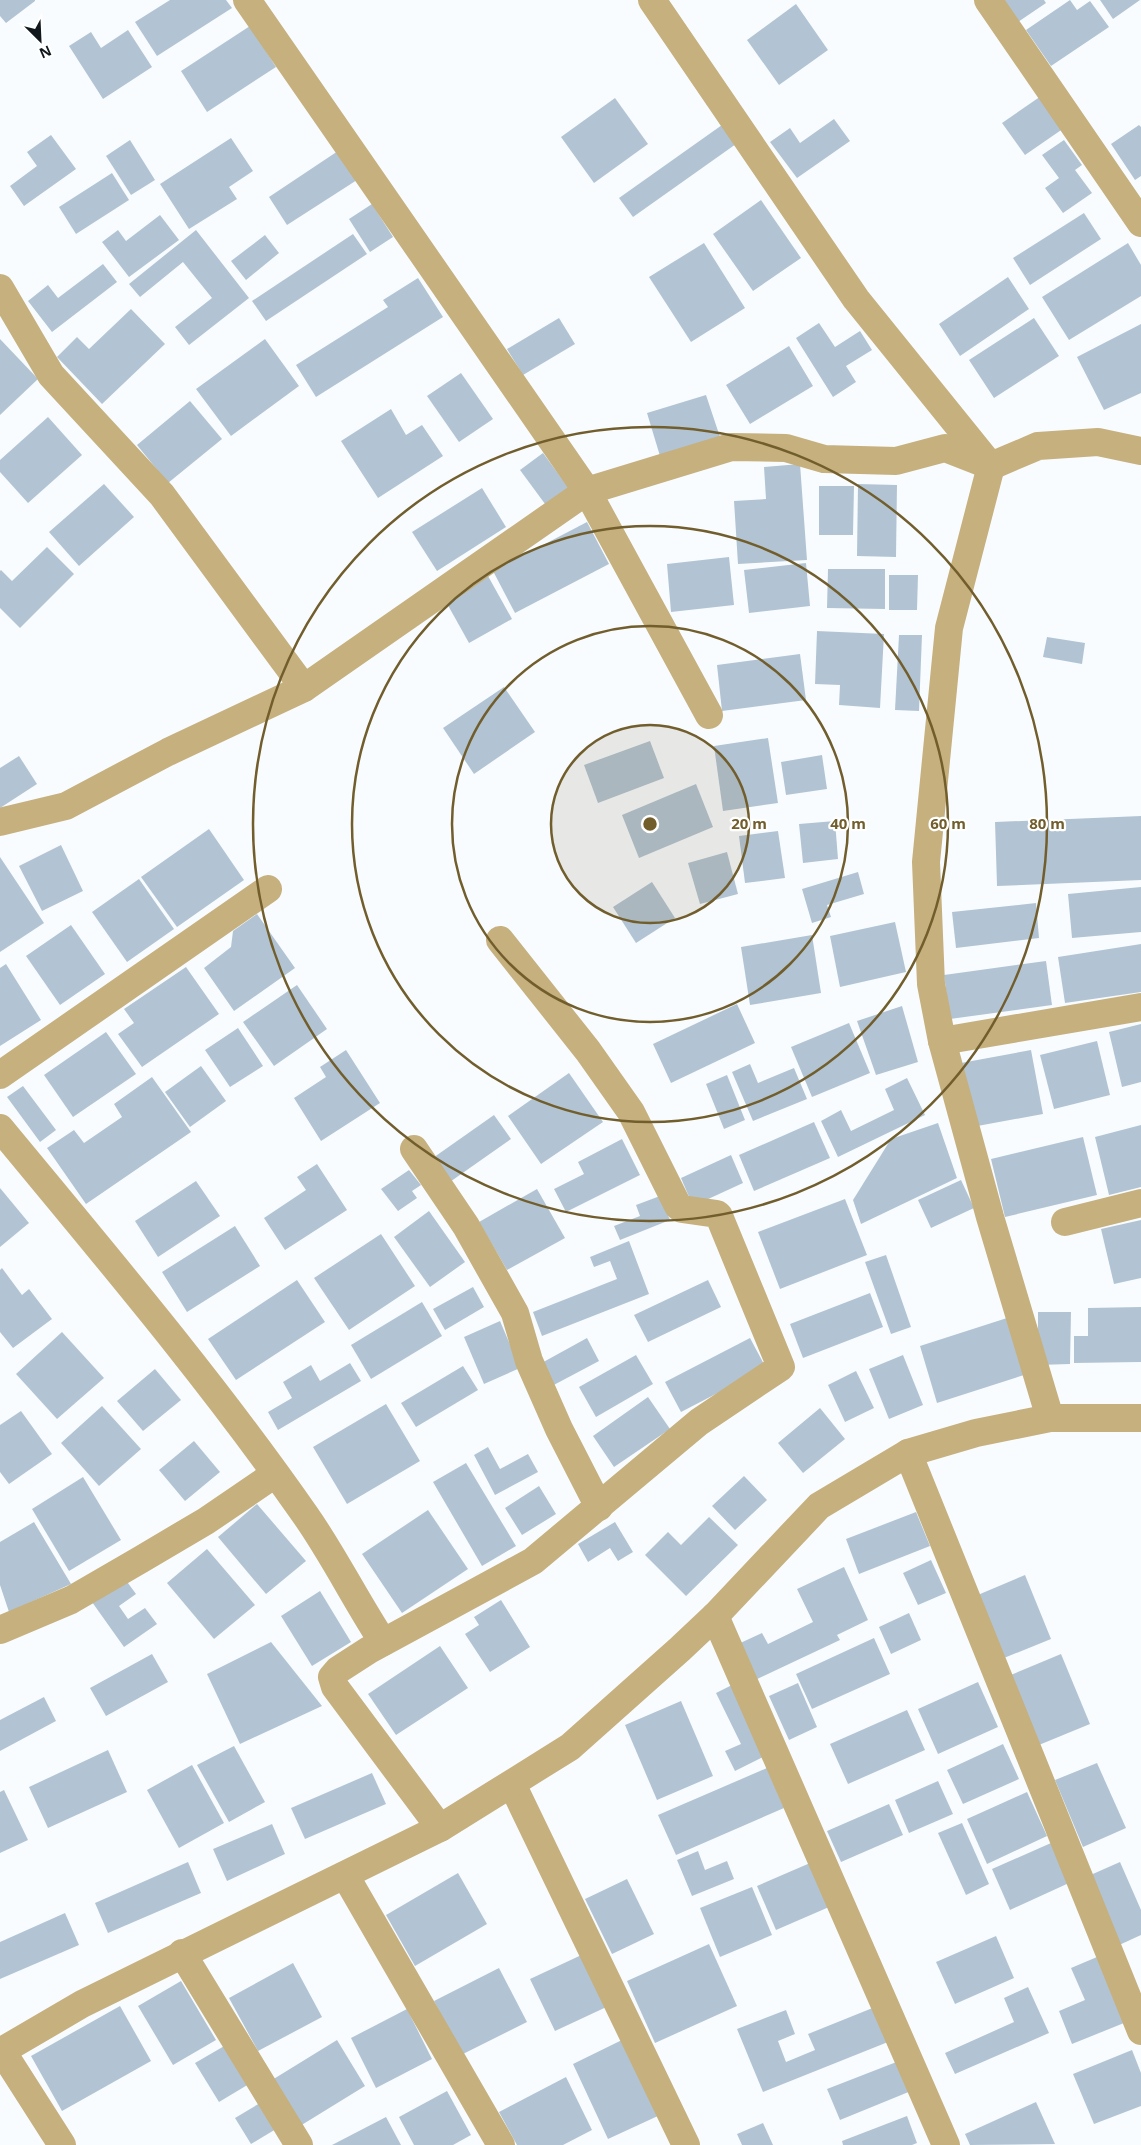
<svg xmlns="http://www.w3.org/2000/svg" width="1141" height="2145" font-family="'Noto Sans',sans-serif">
<rect width="100%" height="100%" fill="#f8fcff"/>
<g fill="#b2c4d3">
<polygon points="0,0 35,0 35,1 6,23 0,16"/>
<polygon points="170,0 226,0 232,8 157,56 135,22"/>
<polygon points="1003,0 1044,0 1046,3 1018,22"/>
<polygon points="1070,0 1077,10 1090,1 1109,27 1051,66 1026,30"/>
<polygon points="1100,0 1140,0 1113,19"/>
<polygon points="796,4 828,50 779,85 747,40"/>
<polygon points="250,26 276,67 207,112 181,71"/>
<polygon points="128,30 152,67 103,99 69,46 91,32 101,48"/>
<polygon points="1044,94 1067,126 1025,155 1002,123"/>
<polygon points="615,98 648,144 594,183 561,137"/>
<polygon points="834,119 850,141 797,178 770,142 790,128 800,143"/>
<polygon points="722,125 736,144 633,217 619,198"/>
<polygon points="1139,125 1141,127 1141,176 1135,180 1111,144"/>
<polygon points="51,135 76,169 24,206 10,186 37,166 27,152"/>
<polygon points="231,138 253,171 229,187 237,199 189,229 160,184"/>
<polygon points="130,140 155,180 131,195 106,156"/>
<polygon points="1064,140 1082,165 1075,170 1092,193 1063,213 1045,188 1059,178 1042,155"/>
<polygon points="338,151 357,180 287,225 269,197"/>
<polygon points="112,173 129,200 76,234 59,207"/>
<polygon points="761,200 801,258 753,291 713,234"/>
<polygon points="372,204 393,237 370,252 349,219"/>
<polygon points="1084,213 1101,239 1030,285 1013,258"/>
<polygon points="160,215 179,240 129,277 102,242 118,230 126,241"/>
<polygon points="196,230 249,298 189,345 175,327 212,298 183,262 140,297 129,284"/>
<polygon points="353,234 367,254 266,321 252,301"/>
<polygon points="265,235 279,253 246,280 231,261"/>
<polygon points="704,243 745,308 691,342 649,277"/>
<polygon points="1128,243 1141,265 1141,296 1069,340 1042,297"/>
<polygon points="103,264 117,282 52,332 28,301 48,285 58,298"/>
<polygon points="1008,277 1029,309 960,356 939,324"/>
<polygon points="418,278 443,317 316,397 296,365 388,307 383,300"/>
<polygon points="131,309 165,344 102,404 57,357 77,337 89,349"/>
<polygon points="559,318 575,344 523,375 507,349"/>
<polygon points="1034,318 1059,356 994,398 969,360"/>
<polygon points="819,323 835,347 860,331 872,350 846,366 856,382 833,397 796,338"/>
<polygon points="1141,324 1141,393 1104,410 1077,357"/>
<polygon points="0,339 38,379 0,415"/>
<polygon points="265,339 299,386 231,436 196,389"/>
<polygon points="789,346 813,386 750,424 726,385"/>
<polygon points="461,373 493,419 459,442 427,396"/>
<polygon points="706,395 720,437 660,456 647,413"/>
<polygon points="190,401 222,439 168,483 137,445"/>
<polygon points="391,409 406,435 422,425 443,456 378,498 341,441"/>
<polygon points="48,417 82,455 28,503 0,472 0,460"/>
<polygon points="543,453 571,491 548,508 520,470"/>
<polygon points="800,464 807,560 738,564 734,501 766,499 764,467"/>
<polygon points="104,484 134,517 79,566 49,532"/>
<polygon points="858,484 897,485 896,557 857,556"/>
<polygon points="819,486 854,486 853,535 819,535"/>
<polygon points="482,488 506,527 437,571 412,532"/>
<polygon points="587,522 609,564 515,613 493,571"/>
<polygon points="47,547 74,574 20,628 0,608 0,571 1,570 12,581"/>
<polygon points="729,557 734,605 671,612 667,564"/>
<polygon points="806,563 810,606 749,613 744,570"/>
<polygon points="828,569 885,569 885,609 827,608"/>
<polygon points="889,575 918,575 917,610 889,610"/>
<polygon points="488,576 512,619 469,643 445,600"/>
<polygon points="817,631 884,634 880,708 839,705 840,685 815,684"/>
<polygon points="899,635 922,635 919,711 895,710"/>
<polygon points="1047,637 1085,643 1082,664 1043,657"/>
<polygon points="800,654 806,700 722,711 717,665"/>
<polygon points="504,687 535,732 474,774 443,728"/>
<polygon points="768,738 778,803 723,811 714,746"/>
<polygon points="650,741 664,778 598,803 584,765"/>
<polygon points="822,755 827,789 786,795 781,762"/>
<polygon points="19,756 37,784 0,808 0,768"/>
<polygon points="696,784 713,827 639,858 622,815"/>
<polygon points="1141,816 1141,880 997,886 995,822"/>
<polygon points="835,821 838,859 803,863 799,824"/>
<polygon points="209,829 244,880 177,927 141,877"/>
<polygon points="778,831 785,878 745,883 739,836"/>
<polygon points="61,845 83,891 42,911 19,866"/>
<polygon points="727,852 738,894 700,904 688,863"/>
<polygon points="0,857 44,923 0,952"/>
<polygon points="858,872 864,894 827,905 831,917 812,923 802,889"/>
<polygon points="139,879 174,929 127,962 92,912"/>
<polygon points="652,882 675,918 636,943 613,907"/>
<polygon points="1141,887 1141,932 1072,938 1068,894"/>
<polygon points="1036,903 1039,938 956,948 952,912"/>
<polygon points="257,914 295,968 234,1011 204,968 231,947 233,931"/>
<polygon points="895,922 906,972 840,987 830,936"/>
<polygon points="71,925 105,974 60,1005 26,956"/>
<polygon points="812,935 821,993 750,1005 741,947"/>
<polygon points="1141,944 1141,992 1065,1003 1058,957"/>
<polygon points="1046,961 1052,1005 950,1019 944,975"/>
<polygon points="6,964 41,1020 0,1046 0,968"/>
<polygon points="186,967 219,1014 142,1067 118,1034 134,1023 124,1009"/>
<polygon points="297,985 327,1029 274,1066 243,1022"/>
<polygon points="737,1004 755,1043 671,1083 653,1044"/>
<polygon points="902,1006 918,1062 876,1075 857,1021"/>
<polygon points="849,1023 870,1073 812,1097 791,1047"/>
<polygon points="1141,1024 1141,1082 1122,1087 1109,1032"/>
<polygon points="238,1028 263,1066 230,1087 205,1050"/>
<polygon points="106,1032 136,1074 73,1117 44,1075"/>
<polygon points="1097,1041 1110,1095 1054,1109 1040,1055"/>
<polygon points="346,1050 380,1103 321,1141 294,1098 326,1077 320,1067"/>
<polygon points="1031,1050 1043,1114 972,1127 961,1063"/>
<polygon points="750,1064 758,1083 794,1068 807,1099 753,1121 732,1072"/>
<polygon points="201,1066 226,1101 190,1127 165,1092"/>
<polygon points="569,1073 603,1122 541,1164 508,1116"/>
<polygon points="727,1075 745,1120 724,1129 706,1084"/>
<polygon points="152,1077 191,1132 86,1204 47,1148 74,1130 84,1143 122,1117 114,1104"/>
<polygon points="907,1078 925,1115 838,1157 821,1121 841,1110 851,1131 894,1110 885,1089"/>
<polygon points="23,1086 56,1130 40,1142 7,1097"/>
<polygon points="494,1115 511,1139 447,1184 430,1160"/>
<polygon points="814,1122 830,1158 754,1191 739,1155"/>
<polygon points="938,1123 957,1178 861,1224 853,1200 891,1139"/>
<polygon points="1141,1125 1141,1187 1109,1195 1095,1137"/>
<polygon points="1083,1137 1097,1195 1005,1217 991,1159"/>
<polygon points="622,1139 640,1175 566,1212 554,1189 584,1174 578,1162"/>
<polygon points="731,1155 743,1183 693,1206 681,1178"/>
<polygon points="317,1164 347,1210 285,1250 264,1218 306,1190 297,1177"/>
<polygon points="409,1170 421,1185 412,1191 417,1198 398,1211 381,1189"/>
<polygon points="961,1180 974,1208 931,1228 918,1200"/>
<polygon points="196,1181 220,1216 158,1257 135,1221"/>
<polygon points="0,1188 29,1223 0,1247"/>
<polygon points="537,1189 565,1238 507,1270 479,1222"/>
<polygon points="660,1196 670,1220 620,1240 614,1226 640,1216 636,1205"/>
<polygon points="845,1199 867,1255 780,1289 758,1232"/>
<polygon points="429,1211 465,1262 430,1287 394,1237"/>
<polygon points="1141,1220 1141,1278 1114,1284 1101,1229"/>
<polygon points="235,1226 260,1266 187,1312 162,1272"/>
<polygon points="381,1234 415,1286 349,1330 314,1278"/>
<polygon points="629,1241 649,1294 542,1336 533,1312 617,1279 610,1261 594,1267 590,1257"/>
<polygon points="886,1255 911,1327 891,1334 865,1262"/>
<polygon points="2,1268 22,1295 29,1289 52,1319 13,1348 0,1332 0,1270"/>
<polygon points="297,1280 325,1322 236,1380 208,1339"/>
<polygon points="708,1280 721,1307 648,1342 634,1315"/>
<polygon points="473,1287 484,1307 445,1330 433,1309"/>
<polygon points="870,1293 883,1327 803,1358 790,1324"/>
<polygon points="422,1302 442,1336 371,1379 351,1345"/>
<polygon points="1141,1307 1141,1362 1074,1363 1074,1336 1088,1336 1088,1308"/>
<polygon points="1038,1312 1071,1312 1070,1364 1038,1365"/>
<polygon points="1007,1318 1024,1375 937,1403 920,1346"/>
<polygon points="500,1321 520,1368 484,1384 464,1337"/>
<polygon points="62,1332 104,1378 57,1419 16,1374"/>
<polygon points="587,1338 599,1361 550,1387 538,1365"/>
<polygon points="750,1338 766,1368 681,1412 665,1382"/>
<polygon points="636,1355 653,1384 596,1417 579,1387"/>
<polygon points="903,1355 923,1405 889,1419 869,1369"/>
<polygon points="350,1363 361,1381 278,1430 268,1412 292,1398 283,1382 311,1365 320,1381"/>
<polygon points="463,1366 478,1390 416,1427 401,1403"/>
<polygon points="155,1369 181,1400 143,1431 117,1401"/>
<polygon points="856,1371 874,1408 845,1422 828,1385"/>
<polygon points="648,1397 670,1429 614,1467 593,1436"/>
<polygon points="386,1404 420,1461 347,1504 313,1447"/>
<polygon points="102,1406 141,1449 99,1486 61,1443"/>
<polygon points="820,1408 845,1439 803,1473 778,1443"/>
<polygon points="21,1411 52,1454 9,1484 0,1472 0,1425"/>
<polygon points="194,1441 220,1472 185,1501 159,1470"/>
<polygon points="488,1447 500,1469 528,1454 538,1472 495,1495 474,1455"/>
<polygon points="466,1463 516,1546 482,1566 433,1482"/>
<polygon points="744,1476 767,1500 735,1530 712,1506"/>
<polygon points="83,1477 121,1540 69,1571 32,1509"/>
<polygon points="539,1486 556,1514 522,1535 505,1508"/>
<polygon points="257,1504 306,1561 266,1594 218,1537"/>
<polygon points="428,1510 468,1569 402,1613 362,1554"/>
<polygon points="916,1512 930,1546 859,1574 846,1539"/>
<polygon points="709,1517 738,1545 686,1596 645,1555 668,1532 681,1545"/>
<polygon points="34,1522 71,1584 9,1612 0,1585 0,1542"/>
<polygon points="615,1522 633,1552 618,1561 610,1548 588,1562 578,1544"/>
<polygon points="207,1549 255,1605 214,1639 167,1583"/>
<polygon points="931,1560 946,1593 918,1605 903,1573"/>
<polygon points="844,1567 868,1620 837,1635 840,1640 753,1681 736,1645 762,1633 768,1644 813,1622 797,1589"/>
<polygon points="1025,1575 1051,1639 999,1660 973,1597"/>
<polygon points="125,1579 136,1594 119,1606 128,1619 145,1608 157,1624 124,1647 92,1602"/>
<polygon points="320,1591 351,1642 312,1666 281,1616"/>
<polygon points="501,1600 530,1647 490,1672 465,1634 479,1625 474,1617"/>
<polygon points="909,1613 921,1640 891,1654 879,1627"/>
<polygon points="874,1638 890,1674 812,1709 796,1674"/>
<polygon points="271,1642 322,1706 240,1744 207,1674"/>
<polygon points="440,1646 468,1688 396,1735 368,1694"/>
<polygon points="152,1654 168,1682 106,1716 90,1688"/>
<polygon points="1061,1654 1090,1724 1034,1747 1006,1677"/>
<polygon points="978,1682 998,1727 938,1754 918,1709"/>
<polygon points="798,1683 817,1727 789,1740 769,1696"/>
<polygon points="732,1685 767,1755 735,1771 725,1751 741,1744 716,1693"/>
<polygon points="44,1697 56,1721 0,1751 0,1720"/>
<polygon points="681,1701 713,1776 657,1800 625,1725"/>
<polygon points="907,1710 925,1750 848,1784 830,1744"/>
<polygon points="1003,1744 1019,1779 963,1804 947,1770"/>
<polygon points="234,1746 265,1802 229,1822 197,1765"/>
<polygon points="108,1750 127,1792 48,1828 29,1787"/>
<polygon points="1097,1763 1126,1828 1083,1847 1055,1780"/>
<polygon points="192,1765 224,1823 179,1848 147,1790"/>
<polygon points="767,1768 784,1808 676,1855 658,1815"/>
<polygon points="372,1773 386,1804 305,1839 291,1808"/>
<polygon points="938,1781 953,1814 909,1833 895,1800"/>
<polygon points="4,1790 28,1840 0,1853 0,1792"/>
<polygon points="1027,1792 1047,1836 987,1864 967,1819"/>
<polygon points="889,1804 903,1835 841,1862 827,1831"/>
<polygon points="962,1823 989,1884 966,1895 938,1833"/>
<polygon points="272,1824 285,1854 227,1881 213,1849"/>
<polygon points="1051,1843 1069,1883 1010,1910 992,1869"/>
<polygon points="698,1851 705,1870 727,1861 734,1879 692,1896 677,1860"/>
<polygon points="817,1860 836,1904 776,1930 757,1886"/>
<polygon points="188,1862 201,1893 108,1933 95,1903"/>
<polygon points="1120,1862 1141,1910 1141,1935 1117,1946 1086,1877"/>
<polygon points="458,1873 487,1924 415,1966 386,1915"/>
<polygon points="627,1879 654,1934 612,1954 585,1899"/>
<polygon points="752,1887 772,1935 720,1957 700,1908"/>
<polygon points="65,1913 79,1945 0,1979 0,1942"/>
<polygon points="996,1936 1014,1978 955,2004 936,1962"/>
<polygon points="709,1944 737,2006 655,2043 627,1981"/>
<polygon points="590,1951 615,2003 555,2031 530,1979"/>
<polygon points="1097,1957 1124,2023 1072,2044 1059,2011 1085,2000 1071,1968"/>
<polygon points="293,1963 322,2017 258,2051 229,1998"/>
<polygon points="499,1968 527,2022 461,2055 434,2001"/>
<polygon points="181,1981 216,2040 173,2065 138,2006"/>
<polygon points="1028,1987 1049,2033 955,2074 945,2053 1014,2022 1004,1998"/>
<polygon points="120,2006 151,2061 62,2111 31,2056"/>
<polygon points="875,2007 888,2042 763,2092 737,2029 786,2010 795,2034 778,2041 786,2062 815,2050 808,2034"/>
<polygon points="407,2009 432,2059 376,2088 351,2038"/>
<polygon points="624,2039 660,2115 608,2139 573,2064"/>
<polygon points="337,2040 365,2086 300,2126 272,2080"/>
<polygon points="226,2045 249,2084 219,2102 195,2063"/>
<polygon points="1132,2050 1141,2073 1141,2106 1094,2124 1073,2074"/>
<polygon points="899,2061 911,2091 840,2120 827,2089"/>
<polygon points="566,2077 592,2130 563,2145 517,2145 499,2112"/>
<polygon points="447,2091 471,2135 453,2145 414,2145 399,2117"/>
<polygon points="1036,2102 1055,2144 970,2145 965,2134"/>
<polygon points="260,2103 276,2129 251,2144 235,2118"/>
<polygon points="907,2116 917,2143 912,2145 843,2145 842,2141"/>
<polygon points="386,2117 401,2145 332,2145"/>
<polygon points="763,2123 773,2145 742,2145 737,2134"/>
</g>
<g fill="none" stroke-linecap="round" stroke-linejoin="round">
<g stroke="#c6b07e" stroke-width="28">
<polyline points="247,0 587,491 709,715"/>
<polyline points="652,0 856,299 990,465"/>
<polyline points="988,0 1141,223"/>
<polyline points="0,288 51,375 162,495 304,688"/>
<polyline points="991,466 949,628 926,862 931,984 942,1041 990,1217 1050,1418"/>
<polyline points="0,822 66,806 168,752 304,688 587,491 731,447 786,448 824,459 896,461 945,448 991,466 1038,446 1098,442 1141,451"/>
<polyline points="942,1041 1141,1007"/>
<polyline points="0,1075 268,889"/>
<path d="M0 1128C105 1255 212 1381 306 1516 334 1556 356 1601 383 1642"/>
<polyline points="414,1149 466,1226 515,1313 529,1361 559,1429 599,1507"/>
<polyline points="1065,1222 1141,1203"/>
<polyline points="908,1453 1141,2031"/>
<polyline points="715,1616 946,2145"/>
<polyline points="0,1630 71,1600 140,1560 206,1521 275,1474"/>
<polyline points="512,1784 686,2145"/>
<polyline points="440,1828 335,1687 332,1677 338,1670 369,1650 533,1561 699,1422 781,1367 719,1216 717,1214 682,1209 678,1206 631,1112 588,1051 500,940"/>
<polyline points="345,1875 501,2145"/>
<polyline points="182,1953 299,2145"/>
<polyline points="2,2051 62,2145"/>
<polyline points="0,2052 82,2004 440,1828 570,1747 680,1649 715,1616 819,1506 908,1453 976,1433 1050,1418 1141,1418"/>
</g>
</g>
<circle cx="650" cy="824" r="99" fill="#715e2c" fill-opacity=".12"/>
<g fill="none" stroke="#715e2c" stroke-width="2.5">
<circle cx="650" cy="824" r="99"/>
<circle cx="650" cy="824" r="198"/>
<circle cx="650" cy="824" r="298"/>
<circle cx="650" cy="824" r="397"/>
</g>
<circle cx="650" cy="824" r="8" fill="#715e2c" stroke="#fff" stroke-width="2.5"/>
<g font-size="15" text-anchor="middle" font-weight="bold" fill="#715e2c" stroke="#fff" stroke-width="4.5" stroke-linejoin="round" paint-order="stroke">
<text x="749" y="829">20 m</text>
<text x="848" y="829">40 m</text>
<text x="948" y="829">60 m</text>
<text x="1047" y="829">80 m</text>
</g>
<g transform="translate(40 40) rotate(156)" stroke="#ffffff" stroke-width="4" paint-order="stroke">
<path d="M0-4L9 19L0 12L-9 19Z" fill="#11181d"/>
<text y="-8" font-size="14" font-weight="bold" text-anchor="middle" fill="#11181d">N</text>
</g>
</svg>
